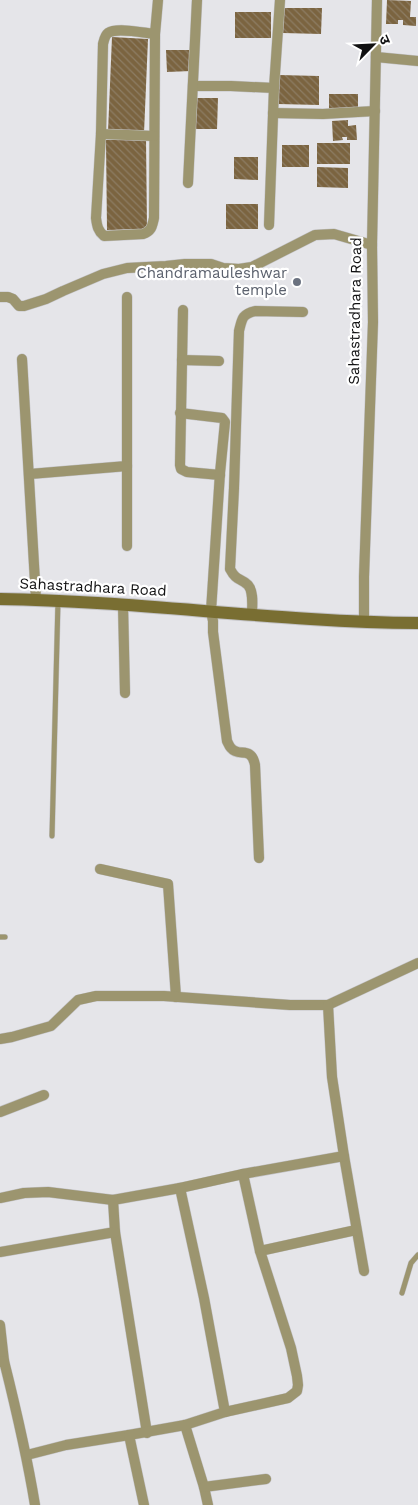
<svg xmlns="http://www.w3.org/2000/svg" width="418" height="1505" font-family="'Work Sans','Noto Sans Devanagari',sans-serif">
<defs>
<pattern id="building-back-hatch" width="6" height="6" patternUnits="userSpaceOnUse" patternTransform="scale(1.25)"><rect width="6" height="6" fill="#7b6440"/><path d="M-1 5l2 2M0 0l6 6M5-1l2 2" fill="none" stroke="#8d7d64"/></pattern>
</defs>
<rect width="100%" height="100%" fill="#e5e5e9"/>
<g fill="url(#building-back-hatch)">
<polygon points="387,0 411,1 410,17 416,17 416,26 403,25 403,20 398,20 398,24 386,24"/>
<polygon points="283,8 322,8 321,34 283,33"/>
<rect x="235" y="12" width="36" height="26"/>
<polygon points="112,37 148,39 144,133 108,132"/>
<polygon points="166,50 190,50 191,71 167,72"/>
<polygon points="279,75 319,76 319,105 278,104"/>
<polygon points="329,94 358,94 358,109 329,110"/>
<polygon points="193,98 218,98 217,129 193,129"/>
<polygon points="348,120 348,126 356,125 357,140 347,140 347,137 342,137 343,140 333,141 332,121"/>
<polygon points="146,139 147,229 107,230 106,140"/>
<rect x="317" y="143" width="33" height="21"/>
<rect x="282" y="145" width="27" height="22"/>
<polygon points="234,157 258,157 258,180 234,179"/>
<polygon points="317,167 348,168 348,188 317,187"/>
<rect x="226" y="204" width="32" height="25"/>
</g>
<g fill="none" stroke-linecap="round" stroke-linejoin="round">
<g stroke="#c3c3c7" stroke-width="6">
<g id="service">
<polyline points="52,836 58,601"/>
<polyline points="0,937 5,937"/>
<polyline points="402,1293 411,1263 418,1255"/>
</g>
</g>
<g stroke="#c3c3c7" stroke-width="11">
<g id="minor">
<path d="M155 34C144 33 117 27 108 33 105 35 104 40 103 44L101 134 96 218C97 226 98 231 104 236L143 234C152 231 152 226 154 218L155 34 158 0"/>
<polyline points="376,57 418,61"/>
<polyline points="193,86 231,86 274,88"/>
<polyline points="273,113 323,114 375,111"/>
<polyline points="101,134 154,136"/>
<polyline points="188,183 197,0"/>
<polyline points="269,225 274,88 280,0"/>
<polyline points="0,297 8,297 13,299 19,306 24,306 46,299 63,291 103,274 127,268 166,266 185,264 211,264 223,268 239,269 252,267 315,235 334,234 372,245"/>
<polyline points="127,297 127,546"/>
<polyline points="183,310 180,465 181,469 187,472 220,475"/>
<polyline points="22,359 36,599"/>
<polyline points="182,360 219,361"/>
<path d="M180 413 222 418 225 422 220 473 211 611 213 621V632L227 741C228 743 229 746 231 748 239 758 251 745 255 765L259 858"/>
<polyline points="30,474 127,466"/>
<polyline points="123,605 125,693"/>
<path d="M252 614C252 606 254 592 248 585 240 577 237 582 230 569L234 488 239 331C242 319 242 314 255 311L303 312"/>
<polyline points="364,622 364,577 373,322 372,245 377,0"/>
<polyline points="100,869 168,884 176,997"/>
<polyline points="0,1039 12,1037 51,1026 78,1000 96,996 164,996 290,1005 328,1005 418,963"/>
<polyline points="0,1112 44,1095"/>
<polyline points="344,1156 364,1271"/>
<polyline points="0,1198 24,1193 48,1192 113,1200 180,1188 243,1174 344,1156 332,1077 328,1005"/>
<polyline points="113,1200 115,1232 147,1433"/>
<polyline points="260,1251 356,1230"/>
<polyline points="0,1252 115,1232"/>
<polyline points="0,1325 4,1361"/>
<path d="M0 1362 4 1361C16 1409 27 1456 35 1505"/>
<polyline points="225,1412 288,1398 297,1391 298,1385 297,1376 291,1348 260,1251 243,1174"/>
<polyline points="185,1425 204,1487 208,1505"/>
<polyline points="27,1455 66,1445 129,1435"/>
<polyline points="204,1487 266,1479"/>
<polyline points="144,1505 129,1435 185,1425 225,1412 204,1298 180,1188"/>
</g>
</g>
<g stroke="#c3c3c7" stroke-width="14">
<path id="secondary" d="M0 599C140 601 278 622 418 623"/>
</g>
<use href="#service" stroke="#9c956f" stroke-width="5"/>
<use href="#minor" stroke="#9c956f" stroke-width="10"/>
<use href="#secondary" stroke="#796e32" stroke-width="12"/>
</g>
<circle fill="#6b7280" stroke="#fff" stroke-width="2" cx="297" cy="282" r="5"/>
<g text-anchor="middle" stroke-width="4.5" stroke-linejoin="round" paint-order="stroke">
<g font-size="15" fill="#5b616d" stroke="#fff" text-anchor="end">
<text x="287" y="278">Chandramauleshwar<tspan x="287" dy="17">temple</tspan></text>
</g>
<g font-size="15" fill="#111112" stroke="#fff">
<text transform="translate(355 311) rotate(-89)" y="5">Sahastradhara Road</text>
<text transform="translate(93 587) rotate(3)" y="5">Sahastradhara Road</text>
</g>
</g>
<g transform="translate(373 45) rotate(66)" stroke="#ffffff" stroke-width="4" paint-order="stroke">
<path d="M0-4L9 19L0 12L-9 19Z" fill="#111112"/>
<text y="-8" font-size="14" font-weight="bold" text-anchor="middle" fill="#111112">उ</text>
</g>
</svg>
